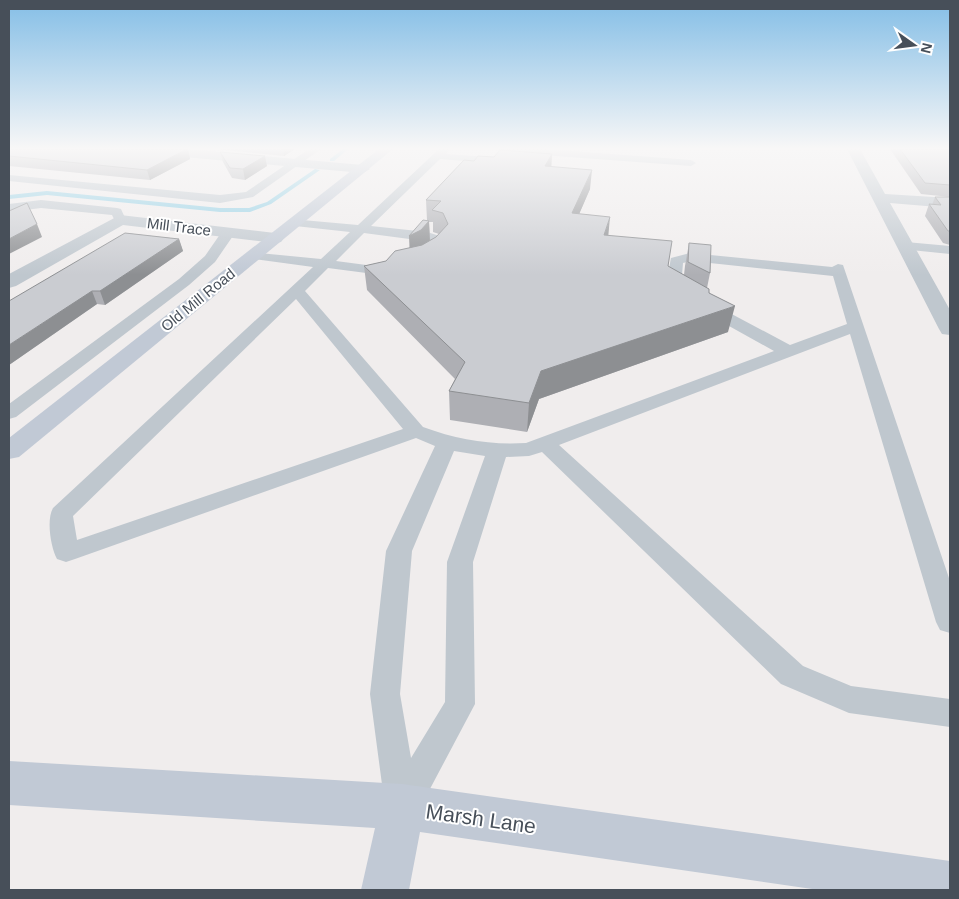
<svg xmlns="http://www.w3.org/2000/svg" width="959" height="899" font-family="Arial,sans-serif">
<rect width="100%" height="100%" fill="#f0eded"/>
<g fill="none" stroke-linecap="round" stroke-linejoin="round">
<g fill="#8ecee4" fill-rule="evenodd">
<polygon points="343,149 348,149 334,161 330,161 330,159"/>
<polygon points="315,169 320,170 271,204 250,212 220,212 47,195 9,199 9,195 47,191 220,208 249,208 267,202"/>
</g>
<g fill="#bfc7ce" fill-rule="evenodd">
<polygon points="309,149 321,149 253,197 220,203 9,181 9,175 220,195 246,192"/>
<path d="M439 149H450L446 154 503 158 508 161 503 164 440 159 371 226 427 232 443 237 447 247 434 262 429 263 422 259 433 246 432 242 364 233 336 261 374 266 393 265 400 269 398 272 374 274 328 268 305 291 423 427C458 440 490 445 526 443L774 351 668 292 665 289 671 258 690 253 832 267 838 264 843 265 950 581V633L940 630 936 622 850 334 559 445 803 666 851 686 950 699V727L849 713 781 684 542 452 529 456 506 457 473 562 475 704 414 819 402 824 390 819 385 807 370 694 386 551 435 446 416 438 75 559 66 562 57 559C51 548 46 520 53 508L313 267 254 259 247 255 249 252 321 259 350 232 295 226 289 222 291 219 358 225ZM691 261 833 276 847 324 790 345 681 287 683 263ZM296 299 403 429 77 540 73 516ZM454 451 485 456 447 562 445 702 411 758 400 694 412 551Z"/>
<polygon points="496,149 545,149 691,160 696,163 691,166 501,152"/>
<polygon points="41,200 117,208 121,209 126,220 120,224 116,223 112,215 41,208 9,212 9,204"/>
<polygon points="228,229 235,233 215,262 189,285 16,417 9,419 9,404 179,279 205,256 223,230"/>
<polygon points="906,242 950,246 950,254 901,249 899,246 901,243"/>
</g>
<g fill="#bfc7ce" fill-rule="evenodd">
<polygon points="134,149 186,149 363,165 370,169 363,173 140,153"/>
<polygon points="847,149 860,149 885,194 950,198 950,208 890,203 950,310 950,335 942,334 939,329"/>
<polygon points="120,215 275,233 281,234 284,238 281,242 275,243 123,225 16,286 9,288 9,274"/>
</g>
<g fill="#c1c9d5" fill-rule="evenodd">
<polygon points="379,149 393,149 19,457 9,459 9,438"/>
<polygon points="9,761 402,784 950,861 950,890 819,890 420,832 409,890 361,890 375,828 9,805"/>
</g>
</g>
<g fill="#aeafb4" fill-rule="evenodd">
<polygon points="9,149 188,149 190,159 150,180 9,166"/>
<polygon points="215,149 295,149 284,156"/>
<polygon points="890,149 950,149 950,197 921,194"/>
<polygon points="220,152 267,166 245,180 232,178 223,162"/>
<path d="M552 154 551 166 590 189 579 214 608 235 684 275 685 266 689 243 710 273 707 288 728 332 539 399 527 432 450 420 449 391 455 379 367 290 364 266 386 261 409 248 427 220 426 200 474 161 494 157ZM429 222H433V232L439 234 436 237 430 240Z"/>
<polygon points="935,197 950,197 950,245 943,243 925,216 929,204 932,205"/>
<polygon points="125,233 179,239 183,251 105,305 97,304 9,365"/>
</g>
<g fill="#8d8f92">
<polygon points="188,149 190,159 150,180 147,170"/>
<polygon points="283,149 295,149 284,156"/>
<polygon points="552,154 551,173 545,166"/>
<polygon points="265,156 267,166 245,180 243,169"/>
<polygon points="592,170 590,189 570,235 572,213"/>
<polygon points="610,217 608,239 604,235"/>
<polygon points="429,221 430,244 410,259 409,236"/>
<polygon points="37,224 42,237 9,254 9,239"/>
<polygon points="179,239 183,251 105,305 100,291"/>
<polygon points="92,291 97,304 9,365 9,345"/>
<polygon points="735,306 728,332 539,399 527,432 529,403 541,371"/>
</g>
<g fill="#caccd1" stroke="#8d8f92">
<polygon points="9,149 187,149 147,170 9,156"/>
<polygon points="900,149 950,149 950,185 925,183"/>
<polygon points="500,150 552,154 545,166 592,170 572,213 610,217 604,235 672,241 668,266 709,289 709,293 735,306 541,371 529,403 449,391 465,362 364,266 386,261 395,251 422,245 436,237 448,224 443,213 432,210 441,201 426,200 464,160 474,161 478,156 494,157"/>
<polygon points="220,152 265,156 243,169 230,168"/>
<polygon points="935,197 950,197 950,231 948,231 929,204 941,205"/>
<polygon points="27,203 37,224 9,239 9,211"/>
<polygon points="423,220 429,221 421,230 409,236"/>
<polygon points="125,233 179,239 100,291 92,291 9,345 9,301"/>
<polygon points="689,243 711,245 710,273 688,262"/>
</g>
<linearGradient id="sky" x2="0" y2="1"><stop stop-color="#84bee6"/><stop offset="0.54" stop-color="#f8f7f7"/><stop offset="1" stop-color="#f8f7f7" stop-opacity="0"/></linearGradient>
<rect width="959" height="275" fill="url(#sky)"/>
<g text-anchor="middle" stroke-width="4" stroke-linejoin="round" paint-order="stroke">
<g font-size="15" fill="#474f59" stroke="#fff">
<text transform="translate(179 227) rotate(7)" y="5">Mill Trace</text>
<text transform="translate(198 300) rotate(-39)" y="5">Old Mill Road</text>
</g>
<g font-size="21" fill="#474f59" stroke="#fff">
<text transform="translate(481 819) rotate(8)" y="7">Marsh Lane</text>
</g>
</g>
<rect width="959" height="899" fill="none" stroke="#474f59" stroke-width="20"/>
<g transform="translate(914 45) rotate(104)" stroke="#ffffff" stroke-width="4" paint-order="stroke">
<path d="M0-4L9 19L0 12L-9 19Z" fill="#474f59"/>
<text y="-8" font-size="14" font-weight="bold" text-anchor="middle" fill="#474f59">N</text>
</g>
</svg>
